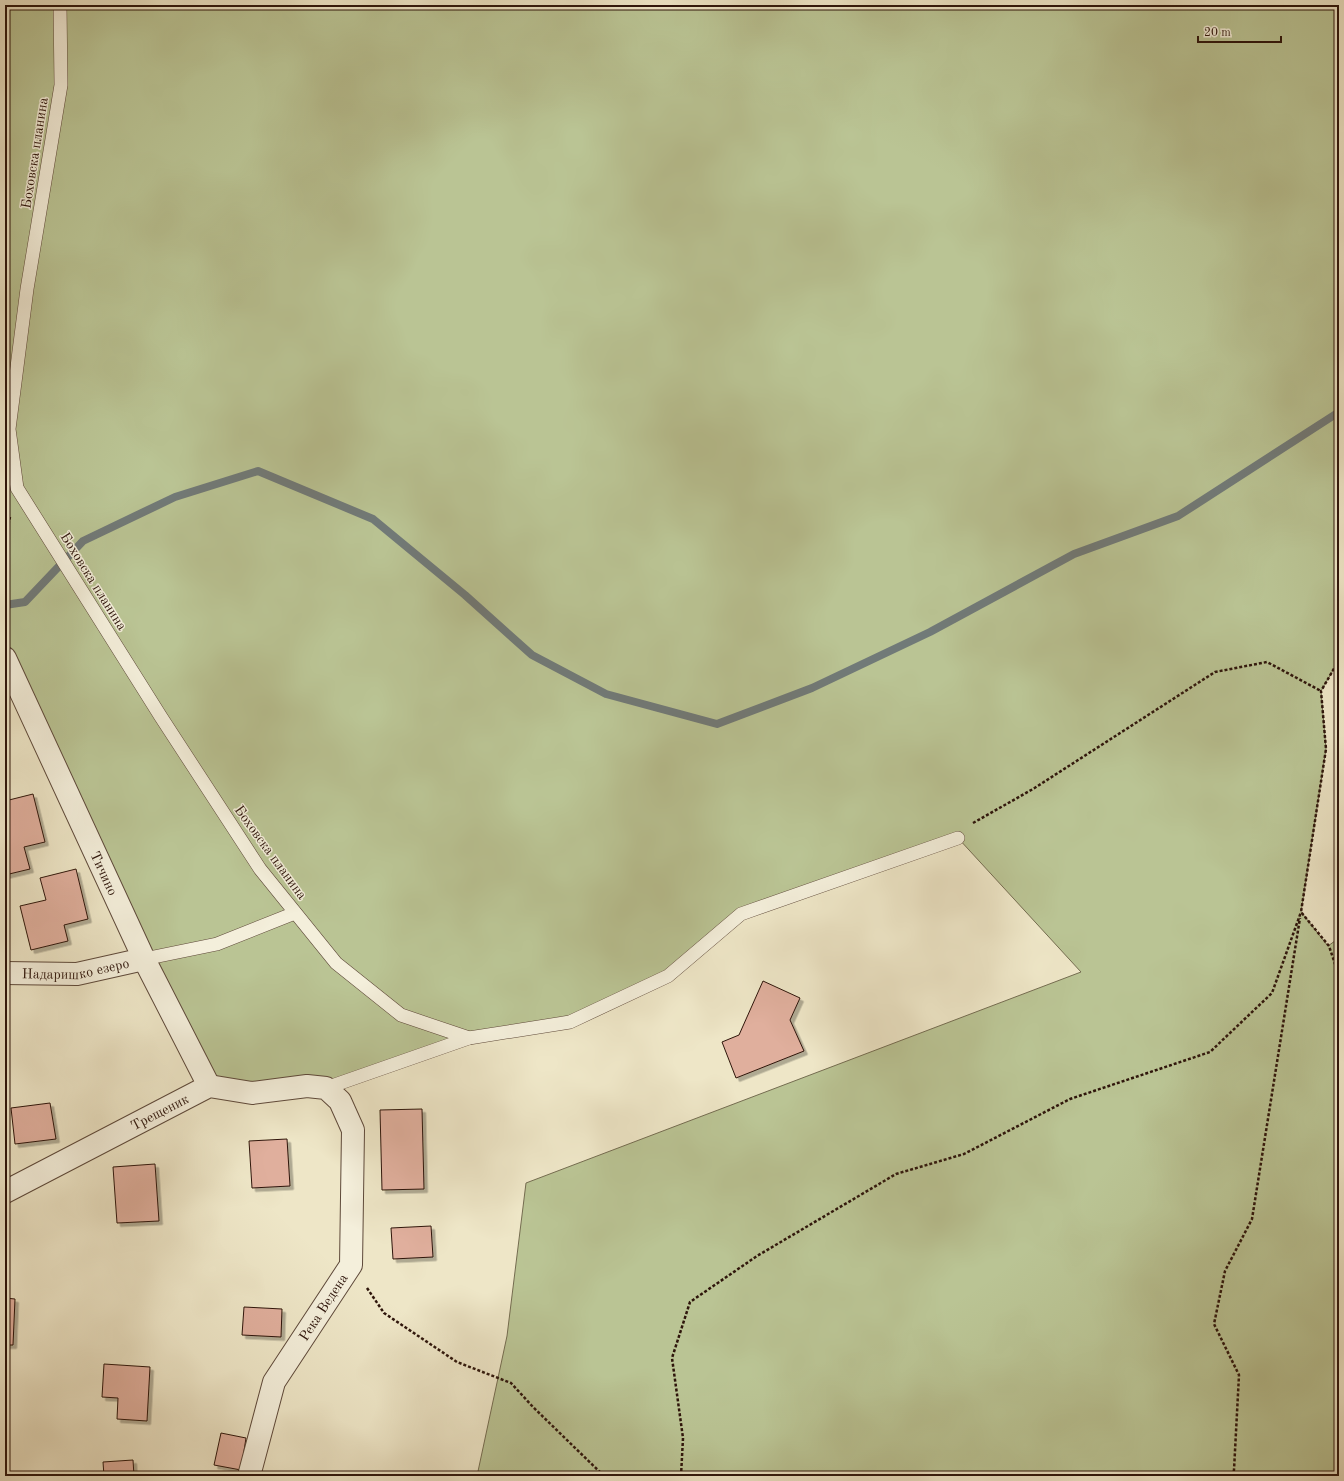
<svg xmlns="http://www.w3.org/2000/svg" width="1344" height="1481" font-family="'Old Standard TT',serif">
<defs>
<filter id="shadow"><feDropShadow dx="3.5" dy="3.5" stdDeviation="0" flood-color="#0004"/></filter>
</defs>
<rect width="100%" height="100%" fill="#eee6c7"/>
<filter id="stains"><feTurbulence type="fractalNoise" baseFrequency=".005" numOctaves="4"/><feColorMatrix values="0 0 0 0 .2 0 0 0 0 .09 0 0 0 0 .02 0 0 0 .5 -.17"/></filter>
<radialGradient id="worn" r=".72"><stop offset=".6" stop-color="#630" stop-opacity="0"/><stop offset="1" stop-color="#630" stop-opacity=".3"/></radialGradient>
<polygon fill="#bac494" stroke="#746c50" points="5,5 1339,5 1339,660 1321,691 1326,749 1301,912 1328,946 1339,938 1339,1476 477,1476 507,1336 526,1183 1081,972 958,838 741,914 668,976 570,1022 469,1038 326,1088 209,1086 5,658"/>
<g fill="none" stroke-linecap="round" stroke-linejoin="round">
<polyline stroke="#717a78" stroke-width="8" points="5,605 25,602 83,541 175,497 258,471 373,519 465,595 532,655 606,694 717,724 812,688 930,632 1074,554 1178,516 1339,412"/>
</g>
<g fill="#e0af9d" stroke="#2e150b" filter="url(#shadow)">
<polygon points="33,794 45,842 24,847 30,869 5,875 5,821 7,820 5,811 5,801"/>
<polygon points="76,869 88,919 64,925 68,941 31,950 20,906 46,900 40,878"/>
<polygon points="763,981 800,998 790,1020 804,1051 736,1078 722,1042 739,1035"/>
<polygon points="50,1103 56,1139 15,1144 11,1108"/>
<polygon points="422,1109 424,1189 382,1190 380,1110"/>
<polygon points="287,1139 290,1186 252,1188 249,1141"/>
<polygon points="155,1164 159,1221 117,1223 113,1167"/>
<polygon points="431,1226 433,1257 393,1259 391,1228"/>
<polygon points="5,1298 15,1299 13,1345 5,1345"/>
<polygon points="244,1307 282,1309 281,1337 242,1335"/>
<polygon points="104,1364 150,1367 147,1421 117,1419 118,1398 102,1397"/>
<polygon points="221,1433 246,1438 241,1470 214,1465"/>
<polygon points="133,1460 134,1476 104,1476 103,1462"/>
</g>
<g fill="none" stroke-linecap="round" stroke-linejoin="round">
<g stroke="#5e493a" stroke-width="14">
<g id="lane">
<polyline points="60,5 61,85 27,289 9,429 17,488 161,717 260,869 336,963 401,1015 469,1038"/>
<polyline points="144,959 217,944 295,913"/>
<polyline points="326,1088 469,1038 570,1022 668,976 741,914 958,838"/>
</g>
</g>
<g stroke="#5e493a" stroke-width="24">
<g id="street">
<path id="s1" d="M5 658 144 959 209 1086"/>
<path id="s2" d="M5 973 77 974 144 959"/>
<path id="s3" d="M5 1192 209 1086 252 1093 307 1086 326 1088 340 1101 353 1130 351 1265 274 1382 249 1476"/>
</g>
</g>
<g stroke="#2e150b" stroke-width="2.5" stroke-dasharray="3 2" stroke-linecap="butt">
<polyline points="5,539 10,517"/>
<polyline points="1339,660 1321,691 1326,749 1301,912 1329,946 1339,976"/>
<polyline points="973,823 1033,789 1215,672 1267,662 1321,691"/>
<polyline points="367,1288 384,1313 457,1362 511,1383 533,1407 604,1476"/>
<polyline points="681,1476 683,1438 672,1358 690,1302 757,1256 896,1174 964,1154 1070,1099 1210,1052 1272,993 1301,912"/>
<polyline points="1232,1476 1234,1470 1239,1375 1214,1324 1225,1271 1252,1219 1300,918"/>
</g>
<use href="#lane" stroke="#f4efdb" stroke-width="13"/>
<use href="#street" stroke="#f4efdb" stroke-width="22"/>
</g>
<g text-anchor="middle" stroke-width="3" stroke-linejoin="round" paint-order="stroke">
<g font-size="14" fill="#2e150b" stroke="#f4efdb">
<text transform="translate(34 153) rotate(-81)" y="5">Боховска планина</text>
<text transform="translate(94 581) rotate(58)" y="5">Боховска планина</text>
<text transform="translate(271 852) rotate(54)" y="5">Боховска планина</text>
<text dy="5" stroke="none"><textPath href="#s1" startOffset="237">Тичино</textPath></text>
<text dy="5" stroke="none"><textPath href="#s2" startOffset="71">Надаришко езеро</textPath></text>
<text dy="5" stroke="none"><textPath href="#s3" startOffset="174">Трещеник</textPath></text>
<text transform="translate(323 1307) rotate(-57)" y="5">Река Ведена</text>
</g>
</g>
<rect width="1344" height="1481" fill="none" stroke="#eee6c7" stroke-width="20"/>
<rect x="6" y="6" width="1332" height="1469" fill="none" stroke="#2e150b" stroke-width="2"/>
<rect x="10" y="10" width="1324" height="1461" fill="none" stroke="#2e150b"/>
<path d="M1198 36v6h83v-6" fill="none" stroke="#2e150b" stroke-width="2"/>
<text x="1204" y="36" font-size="12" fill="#2e150b" stroke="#f4efdb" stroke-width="3" paint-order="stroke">20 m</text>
<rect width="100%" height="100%" filter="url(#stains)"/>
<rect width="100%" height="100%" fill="url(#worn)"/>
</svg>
